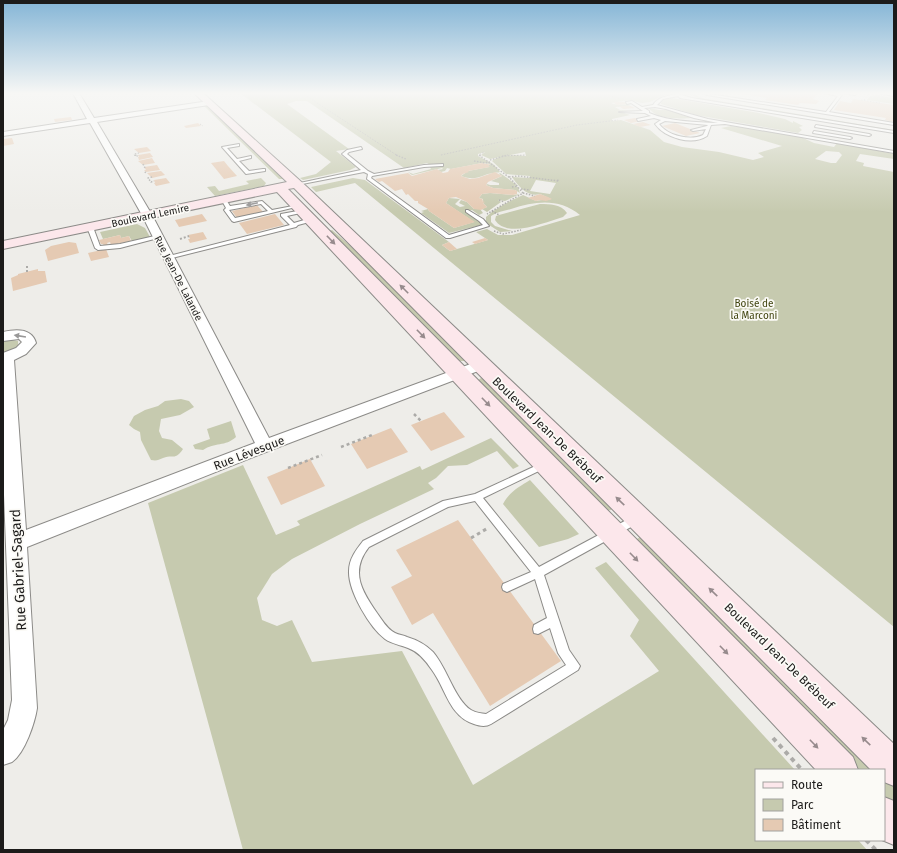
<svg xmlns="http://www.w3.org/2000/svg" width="897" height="853" font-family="'Fira Sans',sans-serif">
<rect width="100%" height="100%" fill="#eeede9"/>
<g fill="#c6caaf" fill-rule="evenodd">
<path d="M240 93H668L650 102 642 103 629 100 611 103C616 106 625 103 631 106L615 107 620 110H634L618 111 630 115 612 119V121L621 120 650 130 664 142 682 147 719 152 753 160 764 157 758 153 782 146 721 128 731 126 740 127 801 137 814 143 834 147 837 143 894 154V159L860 154 856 161 864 163 863 166 894 172V627L355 183 316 192 311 187 353 178 365 180 449 242 442 245 450 251 488 240 476 232 487 229 498 235H512L580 215C559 198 536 201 511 209 504 211 497 212 491 216V222L495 226 512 231 500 232 486 223V217C496 208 510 201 523 195L536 201C542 199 546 201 551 199L540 194C528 198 518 186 512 177L529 178 530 176 506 174 492 161C500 154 516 155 526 156L525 152 490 159 481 155 485 152 478 154V156L493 164 497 168 493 169 497 168 500 172C498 173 496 172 494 173 481 174 478 182 461 176L468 171 489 167 488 165 491 164 482 163 451 169 447 168 445 171 441 172 438 170 443 169 442 168 412 175 408 172 413 174 431 169 430 167 443 165H430L427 163 404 168 307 101H296L287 104 349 149 336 151 356 167 350 170 303 180 300 178 316 174 331 162ZM826 151 839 152 842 155 836 163H831L815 159ZM536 180 556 183 550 194 530 191Z"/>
<polygon points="685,93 693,93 701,98 894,130 894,131 702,99"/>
<polygon points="877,95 894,98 894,104 867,100 870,96"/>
<polygon points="672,98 759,113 785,119 793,123 793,121 803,126 799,127 802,130 798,133 696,115 661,104 662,100"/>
<polygon points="206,105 284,179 279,179 204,106"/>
<path d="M649 108 659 110H668L691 118C680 119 655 119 649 108Z"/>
<polygon points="500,173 517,185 514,186 518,187 520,193 515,190 493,188 486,185 487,184 490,185 499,185 499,183 491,181 502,176 499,174"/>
<polygon points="261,178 266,183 264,186 215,196 207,187 215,186 219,191 249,184 246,181"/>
<polygon points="490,193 513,195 520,194 505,201 498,200 501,202 487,212 482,209 487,207 483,203 483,199 479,198 482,194"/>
<polygon points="449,198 460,199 455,204 460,207 465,206 459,203 461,200 467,202 474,209 480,209 483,213 479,215 472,210 466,212 481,223 481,225 449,233 421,213 424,212 421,211 428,209 429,211 454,228 474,222 446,203"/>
<path d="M540 204C550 204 561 204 567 213L563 217C546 222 507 239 495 220L496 216 499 215Z"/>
<polygon points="137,224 145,228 150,237 132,241 129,236 121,238 120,235 103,239 100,232"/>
<polygon points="332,230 362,256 466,359 465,361 458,361 456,359 330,231"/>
<polygon points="12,340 18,341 18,345 14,349 3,353 3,341"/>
<polygon points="481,378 484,379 612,507 611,510 606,511 477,381"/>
<path d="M181 399 189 401 194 407 180 415 161 419 159 431 162 438 172 440 183 449C175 461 173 454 163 458 158 460 157 461 151 460L141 440 140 432 134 429 129 425 134 416 145 410 158 406 165 401Z"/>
<path d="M231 421 236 437C225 447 215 442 203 450L195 449 193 445 210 439 207 429Z"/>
<polygon points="491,438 519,466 513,469 497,451 467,465 448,466 436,478 428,483 434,489 360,524 292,559 272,574 257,598 262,620 277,626 292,620 312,662 402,651 473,785 659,671 630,636 639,620 595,568 606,562 795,770 756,770 756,840 858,840 867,850 243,850 148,503 243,465 276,535 300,525 297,521 420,466 422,470"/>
<path d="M530 480 579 534 568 539 539 547 503 504C509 492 519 487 530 480Z"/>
<polygon points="640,537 644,539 878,770 859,770 638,546 636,542 637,539"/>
<polygon points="884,776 894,786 894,805 884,795"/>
</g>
<g fill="#e5cab3">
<polygon points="737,93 803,93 816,95 813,99 819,101 816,104 800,103 798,105 765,100 767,98"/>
<polygon points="853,99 894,105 894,122 885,120 886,118 834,110 840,101 851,103"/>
<polygon points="613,102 625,102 629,104 617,105"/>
<polygon points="619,106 631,106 635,108 623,109"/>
<polygon points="71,117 72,120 55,122 54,119"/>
<polygon points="635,118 642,121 631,123 624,120"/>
<polygon points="643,122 651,125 640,127 633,124"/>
<polygon points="198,123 201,126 186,128 184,126"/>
<polygon points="675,123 700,133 686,136 662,126"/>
<polygon points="12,138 14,144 3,146 3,139"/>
<polygon points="147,147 151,151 139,153 134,149"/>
<polygon points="150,153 153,157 139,160 138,157 139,157 138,155"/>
<polygon points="152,158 155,163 143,165 138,161"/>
<polygon points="224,161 228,166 237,176 224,179 211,163"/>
<polygon points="482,163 492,165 488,165 490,167 468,171 469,172 463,174 461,176 470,179 478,178 495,172 502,176 488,182 486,185 493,188 515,190 517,191 517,194 513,195 490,193 482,194 479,198 483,199 482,200 484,201 482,201 485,202 483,203 487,207 481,210 474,209 467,202 456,197 449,198 446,203 475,222 454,228 429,211 428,209 418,203 418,201 415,201 408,194 406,195 402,189 395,191 382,181 379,182 375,179 408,173 412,176 437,169 443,173 448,172 450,169"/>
<polygon points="157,165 160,170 146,172 144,170 146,170 144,167"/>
<polygon points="161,171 165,175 152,178 147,173"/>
<polygon points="166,178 170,183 156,186 154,183 155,183 154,180"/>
<polygon points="540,194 548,197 552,199 546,201 540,200 536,201 528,198"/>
<polygon points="257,205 263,212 237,218 232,211"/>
<polygon points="202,214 207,221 179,227 175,220"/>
<polygon points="275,214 284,225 247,234 239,223"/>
<polygon points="203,232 207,239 190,243 188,239 190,239 188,235"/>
<polygon points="120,235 121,238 129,236 131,241 111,245 110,242 107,243 108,245 104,246 103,244 101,244 99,240"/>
<polygon points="485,238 488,240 475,244 472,242"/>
<polygon points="69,242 76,243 79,253 48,261 45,250 51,246"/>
<polygon points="449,242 457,249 450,251 442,245"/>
<polygon points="106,249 109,257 91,261 88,253"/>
<polygon points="38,269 38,271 45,271 47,282 13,291 11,278 18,275 18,274"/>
<polygon points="444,412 465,437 431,451 411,425"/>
<polygon points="391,428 408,452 367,469 351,444"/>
<polygon points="310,459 325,486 281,505 267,477"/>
<polygon points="458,520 561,661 490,706 433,613 412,625 391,587 412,576 396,550"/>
</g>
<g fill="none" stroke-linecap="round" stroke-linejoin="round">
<g stroke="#8c8b88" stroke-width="2">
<g id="lane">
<path d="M674 93C678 93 687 97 692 98L894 131V133L692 100 680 98 678 96 663 99 657 105 708 119 894 151V153L725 124 711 125 707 136C692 146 665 138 655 124L661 120 654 118 638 121 637 119 651 116 645 113 619 112 643 111 631 103 627 104 626 102 632 101 642 107 653 105C658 97 667 96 676 94ZM655 107 666 109 694 118 718 123C695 122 671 122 649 113V111L644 108ZM665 121 708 125 707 126 691 130 693 131 706 129 703 135C690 141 668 136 659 124Z"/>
<polygon points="703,93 826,112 838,96 824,93 840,94 842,95 829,112 894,123 894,125 707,95"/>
<polygon points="843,93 858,93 855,95"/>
<polygon points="880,93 894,94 894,96 882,94"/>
<polygon points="816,125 869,134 871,135 869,136 815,127"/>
<polygon points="814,131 850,137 852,138 850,139 813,133"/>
<polygon points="239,144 239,146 227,148 237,159 251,156 251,158 239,161 249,171 263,169 265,169 265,171 246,174 222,147"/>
<polygon points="361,147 362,149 349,152 347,154 368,171 374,174 424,165 443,164 443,166 441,166 424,167 372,176 371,178 449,235 483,225 479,221 466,212 466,210 468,210 483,219 489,226 450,238 446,238 367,179 368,174 364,172 297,185 295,184 361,170 342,154 347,150"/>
<path d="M221 198H225L230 206 262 201 272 210 298 205 300 206 234 222 232 221 224 210 226 208 221 199ZM261 204 268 211 235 218 229 210Z"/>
<polygon points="303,210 305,210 305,212 287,216 294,223 311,218 313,219 313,221 298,225 296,227 168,259 165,257 290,225 281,216 281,214"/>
<polygon points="90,225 93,227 100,246 120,244 159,235 162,237 120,248 98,250 95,248 87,227"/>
<path d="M544 462 547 463 548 465 547 467 483 498 539 567 634 516 637 515 640 516 642 519 640 522 544 575 569 650 580 666 578 670 491 724C486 727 479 726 474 724 449 716 446 689 432 670 426 661 419 652 408 648 401 645 392 644 385 639 370 628 348 591 349 571 349 559 356 550 363 541L443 501 475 494ZM475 501 531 572 503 584 502 587 503 590 507 592 535 579 547 618 534 625 533 629 534 633 538 634 550 628 558 653 566 665 486 714C481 713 476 713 471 710 455 700 447 668 433 652 425 644 417 640 407 637 403 635 399 635 395 633 387 629 382 620 377 613 361 590 350 571 369 547L448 507Z"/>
</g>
</g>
<g stroke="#8c8b88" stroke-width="2">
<path id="street" d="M73 93H79L94 118 209 101 213 103 209 105 97 122 152 215 269 438 476 362 481 360 486 362 489 365 486 368 271 450 27 547 37 708C35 722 25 753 12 762 9 763 6 764 3 765V730L8 720 12 700 3 469V353L16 348 22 342 19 339 3 341V332C16 329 32 328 36 343L26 354 14 360 26 530 255 443 142 215 90 123 3 136V132L87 119Z"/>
</g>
<g stroke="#8c8b88" stroke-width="2">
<g id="secondary">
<polygon points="194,93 203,93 307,187 894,744 894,786 884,782 884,770 871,770 294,188 288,189 853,757 858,770 816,770 277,192 3,249 3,241 287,182"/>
<polygon points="884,797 894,801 894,845 882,840 884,840"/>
</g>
</g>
<g stroke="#acaba8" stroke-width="1" stroke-dasharray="1.5 1.5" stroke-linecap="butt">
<polyline points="302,93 398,156"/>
<polyline points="597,93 619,98"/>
<polyline points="861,100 880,103"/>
<polyline points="864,100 869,94"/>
<polyline points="200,124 203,126"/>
<polyline points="441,155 577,125 618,120"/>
<polyline points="138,156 135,156 134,154 139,153"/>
<polyline points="481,156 479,155 484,152"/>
<polyline points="502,156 526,155"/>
</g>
<g stroke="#acaba8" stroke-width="1.5" stroke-dasharray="1.5 1.5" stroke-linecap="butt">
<polyline points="135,155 138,156"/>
<polyline points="396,155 406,159"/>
<polyline points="479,155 510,178 523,193 487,214"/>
<polyline points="490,160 508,155"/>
<polyline points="474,161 485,163 490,162"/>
<polyline points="143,164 145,168"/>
<polyline points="145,173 146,171"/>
<polyline points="152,177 148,178 151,182 154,181"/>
<polyline points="509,177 518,176 559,181 556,179"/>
<polyline points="512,187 518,186"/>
<polyline points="521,189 530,190"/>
<polyline points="523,193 535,196"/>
<polyline points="499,200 504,202"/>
<polyline points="492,211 499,215"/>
<polyline points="494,231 503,234 521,230"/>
</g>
<g stroke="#acaba8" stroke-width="2" stroke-dasharray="2 2" stroke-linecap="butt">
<polyline points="180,239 189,236"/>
<polyline points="27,266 27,272"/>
</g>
<g stroke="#acaba8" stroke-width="2.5" stroke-dasharray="3 3" stroke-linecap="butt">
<polyline points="414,414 421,421"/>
<polyline points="341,447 372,435"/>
<polyline points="288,468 322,455"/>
</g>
<polyline stroke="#acaba8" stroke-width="3" stroke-dasharray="3.5 3.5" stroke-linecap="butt" points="471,538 488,528"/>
<g stroke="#acaba8" stroke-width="4" stroke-dasharray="4.5 4.5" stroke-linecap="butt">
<polyline points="773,738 802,770"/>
<polyline points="866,840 876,850"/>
</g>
<use href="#lane" fill="#fff" fill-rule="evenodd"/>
<use href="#street" fill="#fff" fill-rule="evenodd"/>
<use href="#secondary" fill="#fce7eb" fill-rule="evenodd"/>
</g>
<defs><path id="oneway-solid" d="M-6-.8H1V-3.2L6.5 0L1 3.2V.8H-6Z"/></defs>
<g fill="#999898">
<use href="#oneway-solid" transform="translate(252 204) rotate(168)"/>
<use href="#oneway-solid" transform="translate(20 336) rotate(-171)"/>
</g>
<g fill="#978b8d">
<use href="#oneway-solid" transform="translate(331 240) rotate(46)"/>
<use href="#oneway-solid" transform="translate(404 289) rotate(-135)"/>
<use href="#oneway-solid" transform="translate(421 334) rotate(46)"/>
<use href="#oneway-solid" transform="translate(486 402) rotate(46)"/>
<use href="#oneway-solid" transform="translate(620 501) rotate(-136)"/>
<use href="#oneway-solid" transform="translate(634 557) rotate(46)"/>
<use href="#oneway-solid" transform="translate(713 592) rotate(-136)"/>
<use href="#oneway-solid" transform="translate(724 650) rotate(46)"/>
<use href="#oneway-solid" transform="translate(866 741) rotate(-136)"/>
<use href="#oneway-solid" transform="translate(814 744) rotate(46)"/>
</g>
<linearGradient id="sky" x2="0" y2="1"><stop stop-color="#84b5d6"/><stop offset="0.44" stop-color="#f7f7f5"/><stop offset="1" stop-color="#f7f7f5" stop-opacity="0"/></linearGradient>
<rect width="897" height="212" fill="url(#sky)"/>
<g text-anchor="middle" stroke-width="3.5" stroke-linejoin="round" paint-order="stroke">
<g font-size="10" fill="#1c1b1a" stroke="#fbfaf6">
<text transform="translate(150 215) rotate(-12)" y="4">Boulevard Lemire</text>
<text transform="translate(179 278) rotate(63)" y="4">Rue Jean-De Lalande</text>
</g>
<g font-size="10" fill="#414510" stroke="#fbfaf6">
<text x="754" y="307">Boisé de<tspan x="754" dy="12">la Marconi</tspan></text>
</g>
<g font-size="12" fill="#1c1b1a" stroke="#fbfaf6">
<text transform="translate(547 430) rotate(44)" y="4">Boulevard Jean-De Brébeuf</text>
<text transform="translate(249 453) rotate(-21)" y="4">Rue Lévesque</text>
<text transform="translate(779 656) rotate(44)" y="4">Boulevard Jean-De Brébeuf</text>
</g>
<g font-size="14" fill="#1c1b1a" stroke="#fbfaf6">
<text transform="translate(18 570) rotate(-93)" y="5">Rue Gabriel-Sagard</text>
</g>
</g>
<rect width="897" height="853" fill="none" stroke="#1c1b1a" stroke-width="8"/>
<rect x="755" y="769" width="130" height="72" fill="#fbfaf6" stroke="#a2a19e"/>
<rect x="763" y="782" width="20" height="6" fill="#fce7eb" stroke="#a2a19e"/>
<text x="791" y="789" font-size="12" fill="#1c1b1a">Route</text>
<rect x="763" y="799" width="20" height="12" fill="#c6caaf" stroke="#a2a19e"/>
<text x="791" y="809" font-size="12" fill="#1c1b1a">Parc</text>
<rect x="763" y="819" width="20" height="12" fill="#e5cab3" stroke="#a2a19e"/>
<text x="791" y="829" font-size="12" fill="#1c1b1a">Bâtiment</text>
</svg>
